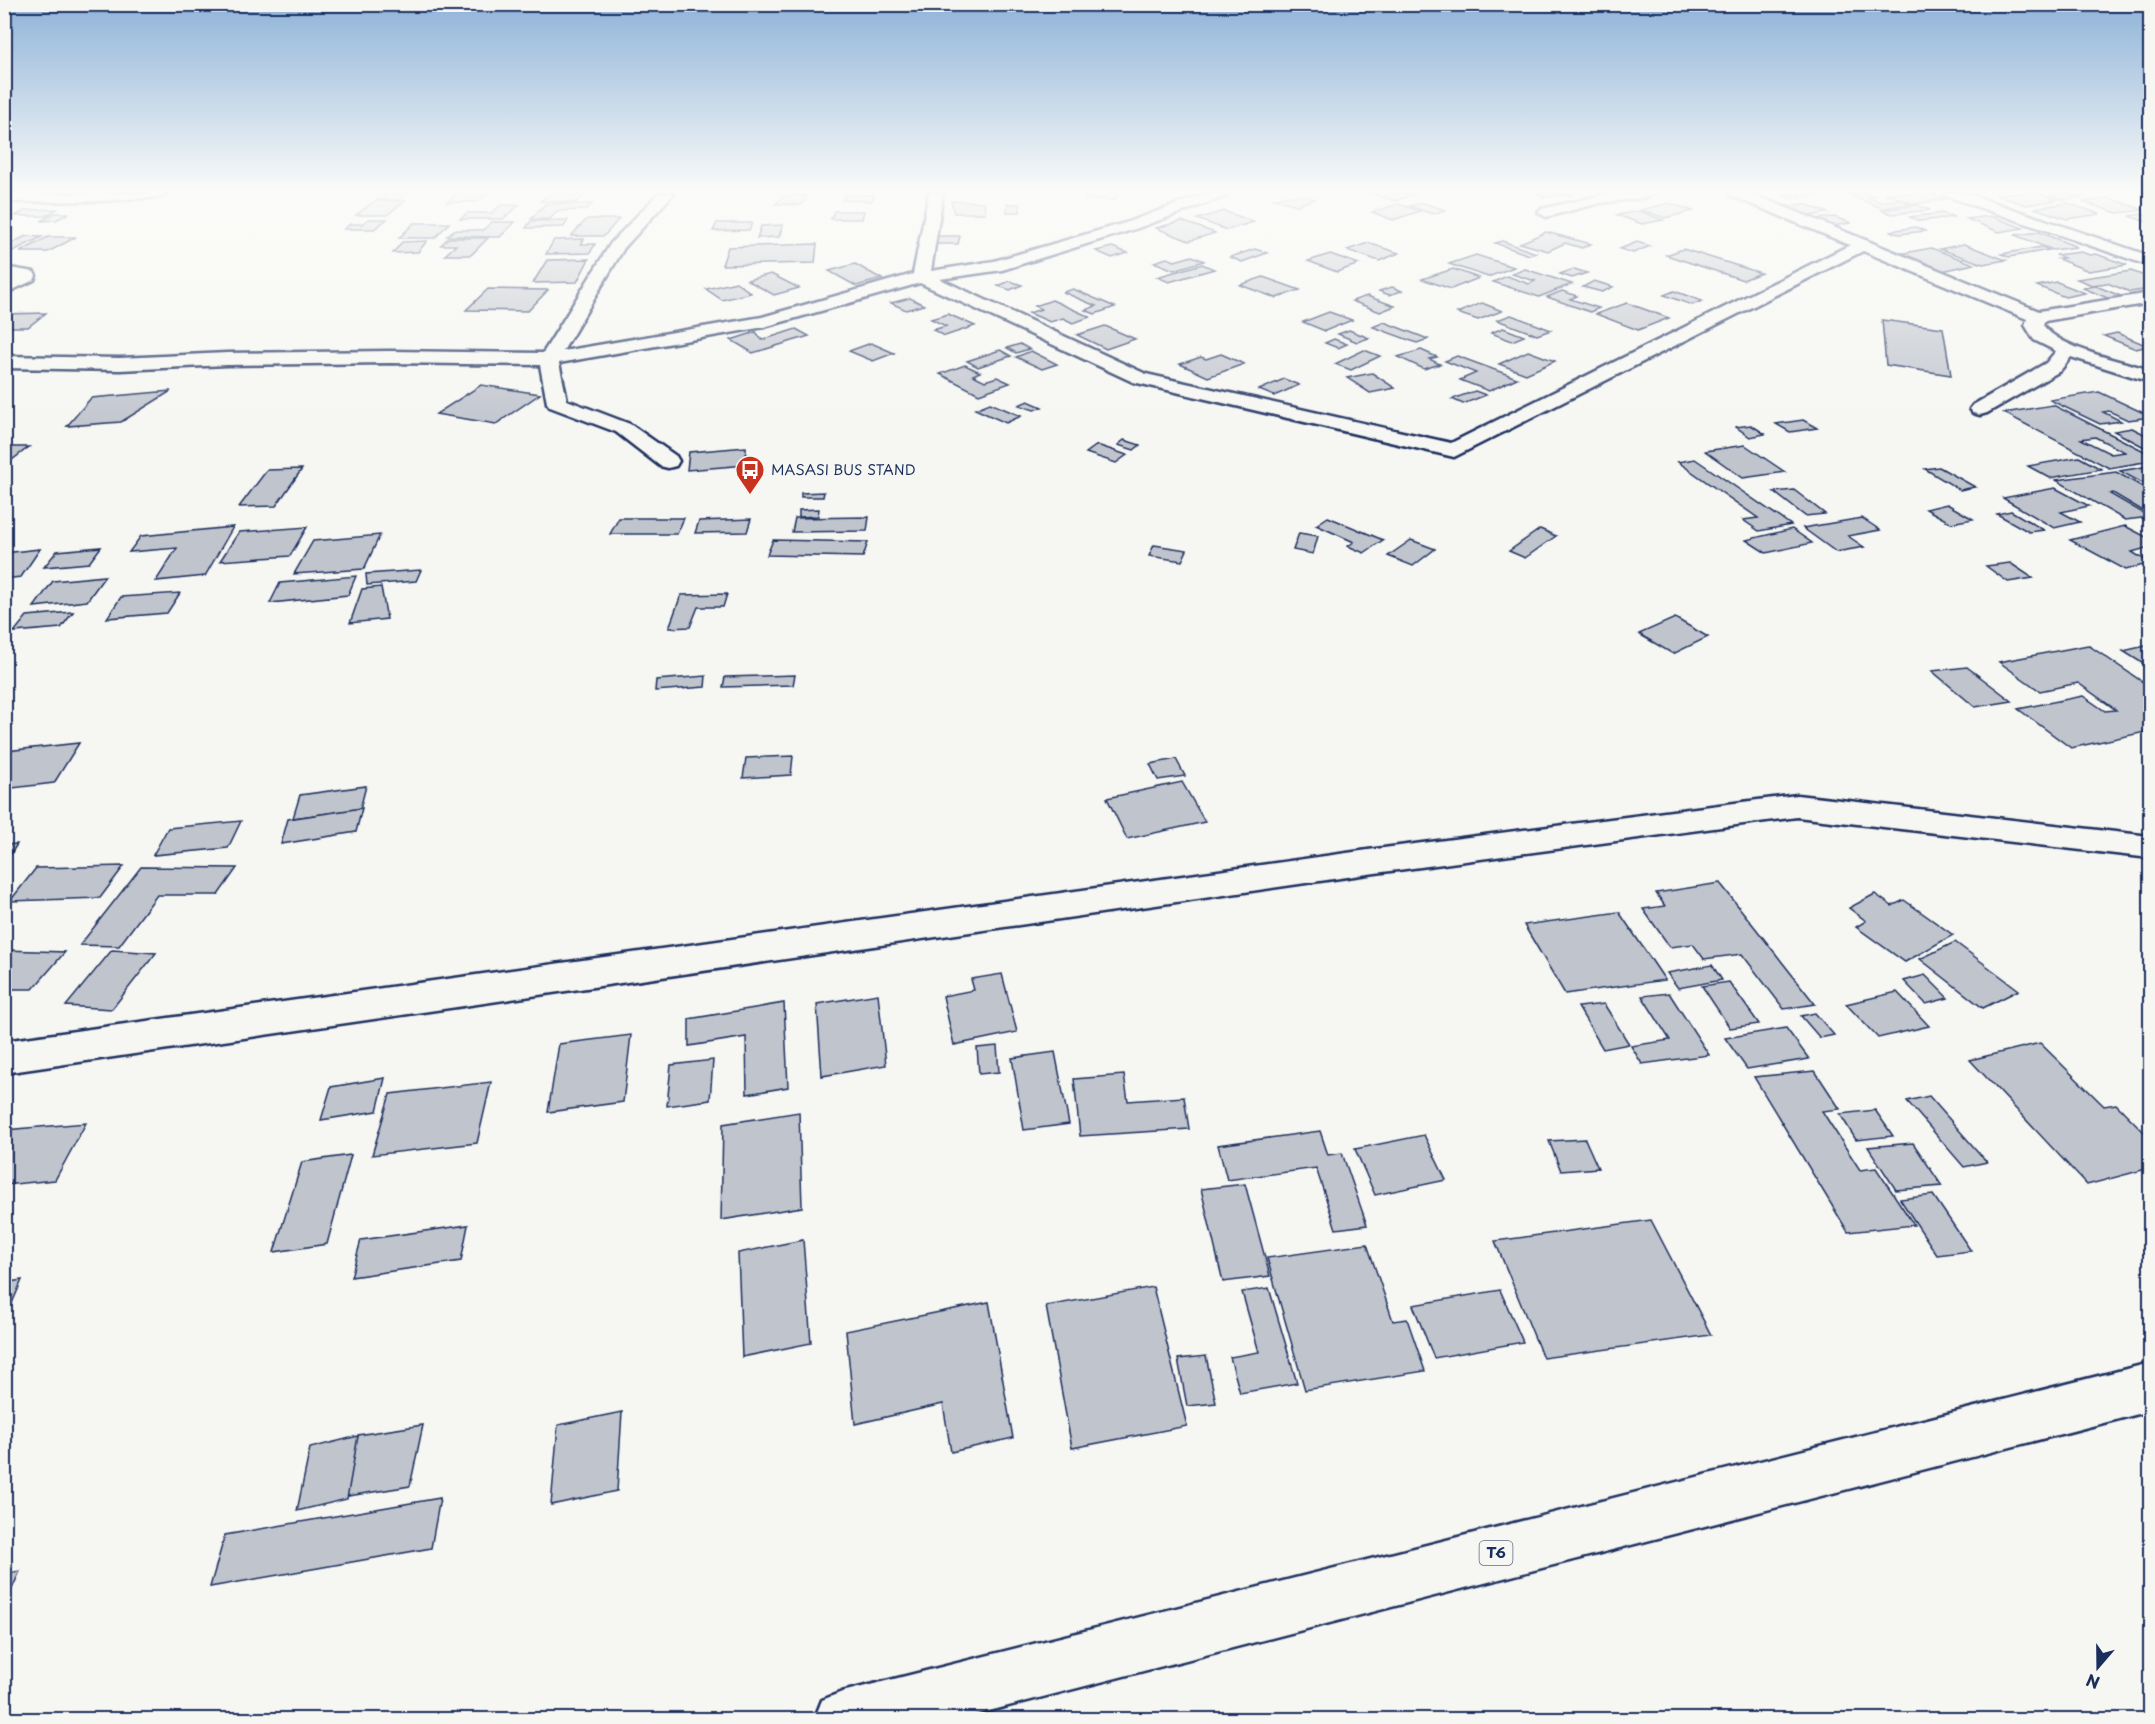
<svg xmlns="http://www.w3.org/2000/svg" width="2155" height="1724" font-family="'Playpen Sans',sans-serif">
<rect width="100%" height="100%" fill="#f6f6f2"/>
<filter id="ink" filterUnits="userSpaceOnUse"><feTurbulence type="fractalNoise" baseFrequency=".0167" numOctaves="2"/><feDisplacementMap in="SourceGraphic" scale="12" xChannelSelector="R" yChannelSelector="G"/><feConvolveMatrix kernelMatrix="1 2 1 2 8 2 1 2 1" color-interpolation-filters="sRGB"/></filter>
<g filter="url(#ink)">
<g fill="#c0c4cd" stroke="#1b2f5e" stroke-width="1.5" fill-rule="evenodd">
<polygon points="386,193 408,193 399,200 377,200"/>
<polygon points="458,193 488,193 477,202 447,202"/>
<polygon points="552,193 571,193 567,195 584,196 575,203 540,201"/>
<polygon points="1085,193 1117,193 1116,200 1085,199"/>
<polygon points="1369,193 1418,193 1395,201"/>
<polygon points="1536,193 1569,193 1572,195 1543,197"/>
<polygon points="1828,193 1831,194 1792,198 1783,194"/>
<polygon points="1867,193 1876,196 1868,197 1880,202 1899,199 1911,204 1882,208 1847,194"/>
<polygon points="1884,193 1929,193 1945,199 1914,204"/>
<polygon points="2008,193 2038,193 2058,200 2026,205 1996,195"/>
<polygon points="2070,193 2082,197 2064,200 2051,195"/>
<polygon points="846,194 875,195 871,201 842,200"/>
<polygon points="1298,194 1315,199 1297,205 1274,199 1286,195 1292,197"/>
<polygon points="784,195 808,196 801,205 776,204"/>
<polygon points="2109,198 2144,210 2117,213 2083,202"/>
<polygon points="375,201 405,201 387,215 356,215"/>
<polygon points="951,201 984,202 985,213 954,213"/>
<polygon points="1423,203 1445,210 1432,214 1410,206"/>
<polygon points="1669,203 1693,211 1665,218 1641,210"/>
<polygon points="2067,203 2100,214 2067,219 2034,208"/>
<polygon points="545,204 592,204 586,210 557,211 550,219 531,219"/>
<rect x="1007" y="204" width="13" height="8"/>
<polygon points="1398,204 1420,211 1393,220 1372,212"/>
<polygon points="1805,204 1828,213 1802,217 1779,207"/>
<polygon points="501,205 519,205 503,219 460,219 467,213 491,213"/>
<polygon points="1918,205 1930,210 1892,214 1881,210"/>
<polygon points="57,209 46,216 15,216 26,210"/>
<polygon points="834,211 864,211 862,219 831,219"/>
<polygon points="1224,211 1254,222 1227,230 1197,219"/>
<polygon points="1639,211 1663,220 1642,224 1617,215"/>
<polygon points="55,213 69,213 56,220 41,221"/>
<polygon points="1942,213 1954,217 1920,221 1909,217"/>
<polygon points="2150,213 2150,223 2129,216"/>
<polygon points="1991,216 2023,228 1999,232 1967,219"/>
<polygon points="1834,217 1851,223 1832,226 1815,219"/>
<polygon points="368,219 387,219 374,229 344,229 350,224 362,224"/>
<polygon points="587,219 619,219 604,236 571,236"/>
<polygon points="568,220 564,227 526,228 531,221"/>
<polygon points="1182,221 1215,233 1189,241 1156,228"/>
<polygon points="492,222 515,222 500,237 447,236 454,230 483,230"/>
<polygon points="414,223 449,223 435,238 399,238"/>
<polygon points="717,223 752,223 749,230 713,231"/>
<polygon points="783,225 779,237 757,238 761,226"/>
<polygon points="1916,227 1925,231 1899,234 1890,231"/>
<polygon points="1546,232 1591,244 1582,248 1565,243 1548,251 1520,243"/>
<polygon points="2039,232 2077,247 2053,250 2015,235"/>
<polygon points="26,236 42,237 9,253 4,253 4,247"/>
<polygon points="938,236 960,236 958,244 936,244"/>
<polygon points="48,237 76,237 48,252 20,252"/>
<polygon points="448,238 488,238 471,255 445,255 456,245 441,245"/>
<polygon points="584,239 581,244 595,244 590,253 546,254 554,240"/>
<polygon points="427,241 418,252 393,253 402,242"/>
<polygon points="1502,241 1536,253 1529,255 1495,243"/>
<polygon points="1637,242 1650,246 1633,253 1620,249"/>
<polygon points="1368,243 1399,253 1379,261 1347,250"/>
<polygon points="817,244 815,263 722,265 728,247"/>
<polygon points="1964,244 2006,260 1983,264 1940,249"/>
<polygon points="1112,247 1128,253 1112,258 1096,251"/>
<polygon points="2041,247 2049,250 2009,257 2001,254"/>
<polygon points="1931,248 1974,264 1942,271 1899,254"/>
<polygon points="1255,249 1267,253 1242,262 1230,257"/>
<polygon points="1683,249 1761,273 1743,280 1666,255"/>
<polygon points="2081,252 2090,255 2096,254 2127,265 2089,271 2058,259 2064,258 2056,255"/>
<polygon points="1330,254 1359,264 1337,272 1308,261"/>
<polygon points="1476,255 1514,267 1488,277 1449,264"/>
<polygon points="1192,256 1204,261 1174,270 1154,262 1167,258 1175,261"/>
<polygon points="589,259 577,282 533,283 547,260"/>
<polygon points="855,264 882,279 856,286 829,271"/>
<polygon points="1202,264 1214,269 1169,282 1157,277"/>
<polygon points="1453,269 1479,278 1451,289 1422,279"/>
<polygon points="1525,269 1572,284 1539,297 1493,282 1507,276 1529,284 1535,281 1512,274"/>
<polygon points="1574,269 1587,273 1572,278 1560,274"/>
<polygon points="2131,271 2150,278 2150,282 2145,283 2150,285 2150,289 2130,292 2107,283 2092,285 2077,279"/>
<polygon points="771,274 799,288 774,295 747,280"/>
<polygon points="1263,277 1300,290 1276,298 1240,285"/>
<polygon points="1010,281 1022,285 1010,290 998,286"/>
<polygon points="1594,281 1613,287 1602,292 1583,287"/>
<polygon points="736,282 751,293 722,300 706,289"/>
<polygon points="2057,282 2085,293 2065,297 2037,286"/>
<polygon points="2096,286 2123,297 2110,299 2083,288"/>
<polygon points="1392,287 1402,291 1389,295 1379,291"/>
<polygon points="488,289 548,290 528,311 466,310"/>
<polygon points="1073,289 1115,307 1095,314 1085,310 1096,306 1063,292"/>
<polygon points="1562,291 1577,296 1570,299 1599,308 1590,312 1547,297"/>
<polygon points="1674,291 1702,301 1692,305 1664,295"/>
<polygon points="1367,296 1395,306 1380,312 1352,301"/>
<polygon points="910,298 924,305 906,310 891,303"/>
<polygon points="1052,300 1090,317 1073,323 1063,318 1050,322 1029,313 1041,309 1035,306"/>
<polygon points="1482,303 1502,311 1478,320 1457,313"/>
<polygon points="1627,303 1669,318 1638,330 1596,314"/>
<polygon points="1329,312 1352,320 1325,331 1303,322"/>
<polygon points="46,313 28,327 4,327 4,314"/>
<polygon points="948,314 975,326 945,336 933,330 946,326 931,319"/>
<polygon points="1511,315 1551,330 1537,335 1497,320"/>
<polygon points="1882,320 1943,328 1951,375 1886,365"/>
<polygon points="1384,322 1428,339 1417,343 1373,327"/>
<polygon points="1105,326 1135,339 1106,349 1077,335"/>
<polygon points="1503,328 1524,336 1512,341 1491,333"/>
<polygon points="796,329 809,336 753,353 731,340 756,332 762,340"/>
<polygon points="1349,330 1369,338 1357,342 1338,334"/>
<polygon points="2117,333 2148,346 2136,349 2104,336"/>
<polygon points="1334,339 1347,344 1338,348 1325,343"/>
<polygon points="871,343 894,353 873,361 849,351"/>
<polygon points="1020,344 1029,349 1016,353 1007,348"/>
<polygon points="1000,350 1011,356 978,367 967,361"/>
<polygon points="1364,350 1380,356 1351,370 1335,364"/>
<polygon points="1421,350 1437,357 1429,359 1440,364 1424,369 1398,357"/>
<polygon points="1031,351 1057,364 1042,369 1016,357"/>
<polygon points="1528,351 1555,361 1526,374 1499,364"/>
<polygon points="1221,354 1244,364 1208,377 1180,364 1201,357 1206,359"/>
<polygon points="1457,356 1517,378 1489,391 1460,380 1476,373 1445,361"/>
<polygon points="965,365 980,372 973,375 985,381 997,377 1010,383 979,394 940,374"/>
<polygon points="1372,373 1395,388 1370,393 1347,378"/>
<polygon points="1284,379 1299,385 1274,396 1259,390"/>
<polygon points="481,385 540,394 496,424 436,414"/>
<polygon points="171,391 121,422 67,426 91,398"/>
<polygon points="1475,391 1486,395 1463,404 1452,399"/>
<polygon points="2099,392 2150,416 2150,417 2128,420 2109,411 2103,412 2121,421 2100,424 2050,400"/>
<polygon points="1028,401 1042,407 1034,410 1019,405"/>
<polygon points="990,403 1021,416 1006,423 975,409"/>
<path d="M2053 405 2150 454V461L2109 468 2004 413ZM2095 437 2125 452 2111 454 2081 439Z"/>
<polygon points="1803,420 1817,428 1790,432 1776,424"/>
<polygon points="1751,425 1765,434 1750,437 1736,427"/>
<polygon points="2132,428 2150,437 2150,450 2114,431"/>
<polygon points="1124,440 1140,445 1134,450 1118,445"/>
<polygon points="1097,445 1127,455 1116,463 1086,453"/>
<polygon points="1745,445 1785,472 1743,478 1705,451"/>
<polygon points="4,447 29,447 4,466"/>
<polygon points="746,447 746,465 687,470 689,452"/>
<polygon points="2079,457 2101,469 2050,478 2028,466"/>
<polygon points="1695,459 1791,525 1759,531 1743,520 1758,518 1678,462"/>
<polygon points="2150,466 2150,485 2146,485 2120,471"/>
<polygon points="1939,467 1975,487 1960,490 1925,469"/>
<polygon points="302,469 276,506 239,507 267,470"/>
<polygon points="2116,472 2150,491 2150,515 2113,493 2110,494 2150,517 2125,520 2056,480"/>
<polygon points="2055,488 2089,506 2061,512 2080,522 2054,528 2003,498"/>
<polygon points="1794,490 1825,514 1805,516 1774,492"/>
<polygon points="824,492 823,497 801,497 801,493"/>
<polygon points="1947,504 1973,519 1951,523 1926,509"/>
<polygon points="819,509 818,516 799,517 799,510"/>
<polygon points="2011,511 2044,530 2029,532 1997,514"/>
<polygon points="869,517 867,531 792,532 795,518"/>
<polygon points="1328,517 1383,540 1364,553 1348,546 1354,542 1316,525"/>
<polygon points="619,518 684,518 677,534 610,534"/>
<polygon points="1862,518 1880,530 1848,536 1864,547 1836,552 1803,528"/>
<polygon points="751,519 747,532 695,533 699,521"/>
<polygon points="2125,526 2150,539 2150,547 2132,552 2150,563 2126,570 2070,540"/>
<polygon points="233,527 205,576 156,581 177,548 129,552 141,536"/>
<polygon points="307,527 290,556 220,561 239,532"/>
<polygon points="1540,529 1556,536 1525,558 1509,551"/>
<polygon points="1792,529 1812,543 1766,553 1746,540"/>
<polygon points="1299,533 1318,536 1313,554 1293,550"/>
<polygon points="380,535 364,569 294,574 313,541"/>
<polygon points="773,540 868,542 863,557 767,555"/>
<polygon points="1411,540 1435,549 1413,566 1388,556"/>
<polygon points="1154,545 1187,550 1182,561 1149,556"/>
<polygon points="101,547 89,563 44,567 57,551"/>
<polygon points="40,549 21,577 4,579 4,553"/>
<polygon points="2010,563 2033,578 2008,582 1986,566"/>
<polygon points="421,570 416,581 367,585 366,574"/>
<polygon points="105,576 87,601 34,607 53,581"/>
<polygon points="356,576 348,595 270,603 280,583"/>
<polygon points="381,587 387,619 350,623 362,589"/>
<polygon points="180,593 167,613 107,618 121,597"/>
<polygon points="727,594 723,607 698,607 690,627 669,628 681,595"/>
<polygon points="73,612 61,628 14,632 27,616"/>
<polygon points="1675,618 1708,637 1673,654 1639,634"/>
<polygon points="2088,645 2150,687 2150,731 2071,748 2018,709 2083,696 2105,711 2116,710 2078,683 2040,691 1999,662"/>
<polygon points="2150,645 2150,668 2123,651"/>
<polygon points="1967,667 2012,701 1975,707 1932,671"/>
<polygon points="795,675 793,685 723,687 725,677"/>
<polygon points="706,676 705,687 655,691 656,680"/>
<polygon points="79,743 54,783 4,789 6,751"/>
<polygon points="793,756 791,775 743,778 746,758"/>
<polygon points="1176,759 1185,776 1158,780 1150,764"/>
<polygon points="1182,782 1205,822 1127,839 1107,798"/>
<polygon points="366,786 360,809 293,818 300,795"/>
<polygon points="362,808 356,832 281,844 288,819"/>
<polygon points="241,821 228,848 153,855 168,828"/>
<polygon points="17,844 4,865 4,845"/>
<polygon points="124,866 100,898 10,901 36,868"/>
<polygon points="141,867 237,868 218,895 157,895 119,946 80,945"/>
<polygon points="1720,883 1815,1004 1784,1009 1742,954 1704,959 1693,944 1670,947 1643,909 1665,906 1656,893"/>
<polygon points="1875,894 1892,906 1904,900 1953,935 1905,962 1856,927 1866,921 1849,908"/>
<polygon points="1619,912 1665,980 1565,994 1524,925"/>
<polygon points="1955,942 2019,990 1983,1008 1920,959"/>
<polygon points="4,950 65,952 33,989 4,989"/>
<polygon points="112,950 156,953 112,1009 66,1006"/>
<polygon points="1712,965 1722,980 1678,988 1667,973"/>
<polygon points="1002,974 1017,1032 954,1045 943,996 974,990 971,979"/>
<polygon points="1925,975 1948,998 1926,1004 1904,981"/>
<polygon points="1729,982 1759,1024 1730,1028 1702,986"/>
<polygon points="1897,992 1929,1026 1878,1038 1846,1004"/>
<polygon points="1669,993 1709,1055 1642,1064 1631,1046 1670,1040 1642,996"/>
<polygon points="878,994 886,1065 822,1076 817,1004"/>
<polygon points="784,1003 788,1087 747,1094 746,1037 689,1046 689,1019"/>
<polygon points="1604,1004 1629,1044 1603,1049 1578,1007"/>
<polygon points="1815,1013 1834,1035 1820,1038 1801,1016"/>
<polygon points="1786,1028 1809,1059 1747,1069 1725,1038"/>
<polygon points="631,1035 623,1102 548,1112 559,1044"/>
<polygon points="2040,1043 2104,1106 2116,1104 2150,1138 2150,1168 2087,1185 1970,1060"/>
<polygon points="997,1046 999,1072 979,1074 977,1048"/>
<polygon points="1055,1052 1069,1124 1024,1130 1012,1058"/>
<polygon points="713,1060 710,1100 667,1106 671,1065"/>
<polygon points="1815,1071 1840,1109 1822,1111 1860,1170 1876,1168 1914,1225 1848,1232 1754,1077"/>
<polygon points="1124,1075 1128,1101 1184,1097 1189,1129 1080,1136 1074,1079"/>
<polygon points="385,1078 377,1111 321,1120 331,1087"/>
<polygon points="491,1082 477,1143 372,1155 390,1094"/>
<polygon points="1929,1096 1987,1162 1964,1167 1907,1101"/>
<polygon points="1875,1110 1893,1136 1856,1140 1840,1114"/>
<polygon points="799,1112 802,1207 721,1220 723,1124"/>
<polygon points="86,1123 55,1180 4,1185 4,1130"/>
<polygon points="1320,1131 1328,1155 1342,1153 1367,1225 1336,1229 1316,1168 1227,1180 1218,1145"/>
<polygon points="1424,1135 1446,1180 1375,1195 1355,1149"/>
<polygon points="1585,1139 1598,1168 1561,1171 1549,1141"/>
<polygon points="1913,1143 1942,1186 1896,1190 1868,1147"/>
<polygon points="351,1155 327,1244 274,1252 302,1162"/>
<polygon points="1245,1184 1270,1276 1223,1282 1201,1189"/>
<polygon points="1933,1195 1971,1251 1937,1255 1900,1199"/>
<polygon points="1651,1220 1711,1335 1543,1358 1495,1241"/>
<polygon points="468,1225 461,1261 351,1277 361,1240"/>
<polygon points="803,1240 811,1343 742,1357 738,1253"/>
<polygon points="1367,1244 1393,1321 1407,1319 1425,1371 1305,1390 1267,1258"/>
<polygon points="22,1280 10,1308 4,1309 4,1283"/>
<polygon points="1153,1287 1187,1426 1072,1448 1046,1306"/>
<polygon points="1269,1288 1297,1383 1240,1393 1230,1357 1259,1352 1242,1292"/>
<polygon points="1500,1290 1523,1342 1434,1358 1413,1305"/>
<polygon points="989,1302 1013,1438 951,1452 943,1404 855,1424 846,1331"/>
<polygon points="1206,1356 1216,1403 1187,1406 1178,1359"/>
<polygon points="622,1412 617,1491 551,1505 558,1425"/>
<polygon points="423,1425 410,1486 342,1497 358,1435"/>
<polygon points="358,1436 347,1499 297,1511 310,1448"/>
<polygon points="440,1498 431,1548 210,1587 225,1535"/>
<polygon points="20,1571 4,1607 4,1574"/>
</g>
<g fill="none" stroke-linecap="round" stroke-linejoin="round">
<g stroke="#1b2f5e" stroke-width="5">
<g id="minor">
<polygon points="167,193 160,197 100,201 4,202 4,194"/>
<path d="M659 193H674L624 248 563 351 762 317 913 274 929 193H943L931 271 994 261 1125 223 1208 193H1229L1227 196 1135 229 1002 270 940 279 1146 374 1451 443 1850 245 1732 196 1730 193H1750L2039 311 2150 293V303L2045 321 2043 325C2059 349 2123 361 2150 370V382L2071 357 2060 371 1987 413 1980 415 1973 413 1970 409 1973 405 2046 363 2056 351 2034 340 2025 325 2027 319 1863 251 1454 457 1133 382 920 283 764 327 559 363 567 400 630 424 676 456 679 461 676 466 668 468 660 466 616 432 550 407 547 403 540 365 390 363 227 365 120 370 4 368V356L120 358 227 353 390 351 543 353 611 243Z"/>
<polygon points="1612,193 1655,193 1648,197 1600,203 1546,217 1538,212 1541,209"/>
<polygon points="1944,193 1966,193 2150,256 2150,266 1946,196"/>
<polygon points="4,267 34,272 36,276 34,280 4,294 4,282 11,278 4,277"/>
<polygon points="1797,795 2150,836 2150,858 1797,817 1368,874 4,1073 4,1041 1368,850"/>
</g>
</g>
<g stroke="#1b2f5e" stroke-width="5">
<polygon id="trunk" points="2150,1363 2150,1411 954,1720 814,1720 822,1700 842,1692"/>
</g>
<use href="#minor" fill="#f6f6f2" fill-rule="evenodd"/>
<use href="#trunk" fill="#f6f6f2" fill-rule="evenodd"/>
</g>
</g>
<linearGradient id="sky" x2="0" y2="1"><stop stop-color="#8fb3d8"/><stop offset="0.44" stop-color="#fbfbf9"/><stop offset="1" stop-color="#fbfbf9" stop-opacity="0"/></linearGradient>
<rect width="2155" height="434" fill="url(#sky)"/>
<defs>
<g id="bus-pin" transform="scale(1.5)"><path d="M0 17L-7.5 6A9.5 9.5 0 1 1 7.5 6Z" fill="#c8321e" stroke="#f6f6f2"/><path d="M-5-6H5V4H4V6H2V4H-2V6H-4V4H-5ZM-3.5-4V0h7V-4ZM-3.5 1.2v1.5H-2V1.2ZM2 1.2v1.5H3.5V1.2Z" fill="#fff"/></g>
</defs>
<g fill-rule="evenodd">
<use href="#bus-pin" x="750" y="470"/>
</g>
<g text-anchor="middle" stroke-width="4.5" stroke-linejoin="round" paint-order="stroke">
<g font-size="14" fill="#1b2f5e" stroke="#f6f6f2" text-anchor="start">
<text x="771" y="475">MASASI BUS STAND</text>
</g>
<rect fill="#f6f6f2" stroke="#5d6b8a" stroke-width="1.5" x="1479.5" y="1541" width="33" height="24" rx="4.5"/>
<g font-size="15" font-weight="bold" fill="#1b2f5e">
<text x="1496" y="1558">T6</text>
</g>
</g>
<rect width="2155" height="1724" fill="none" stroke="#f6f6f2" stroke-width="24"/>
<rect x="12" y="12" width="2131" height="1700" fill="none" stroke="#1b2f5e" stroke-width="2" filter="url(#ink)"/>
<g transform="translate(2098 1667) rotate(200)" stroke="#f6f6f2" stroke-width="4.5" paint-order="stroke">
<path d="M0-4.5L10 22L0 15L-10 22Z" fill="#1b2f5e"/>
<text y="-9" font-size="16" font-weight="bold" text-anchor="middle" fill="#1b2f5e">N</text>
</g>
</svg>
